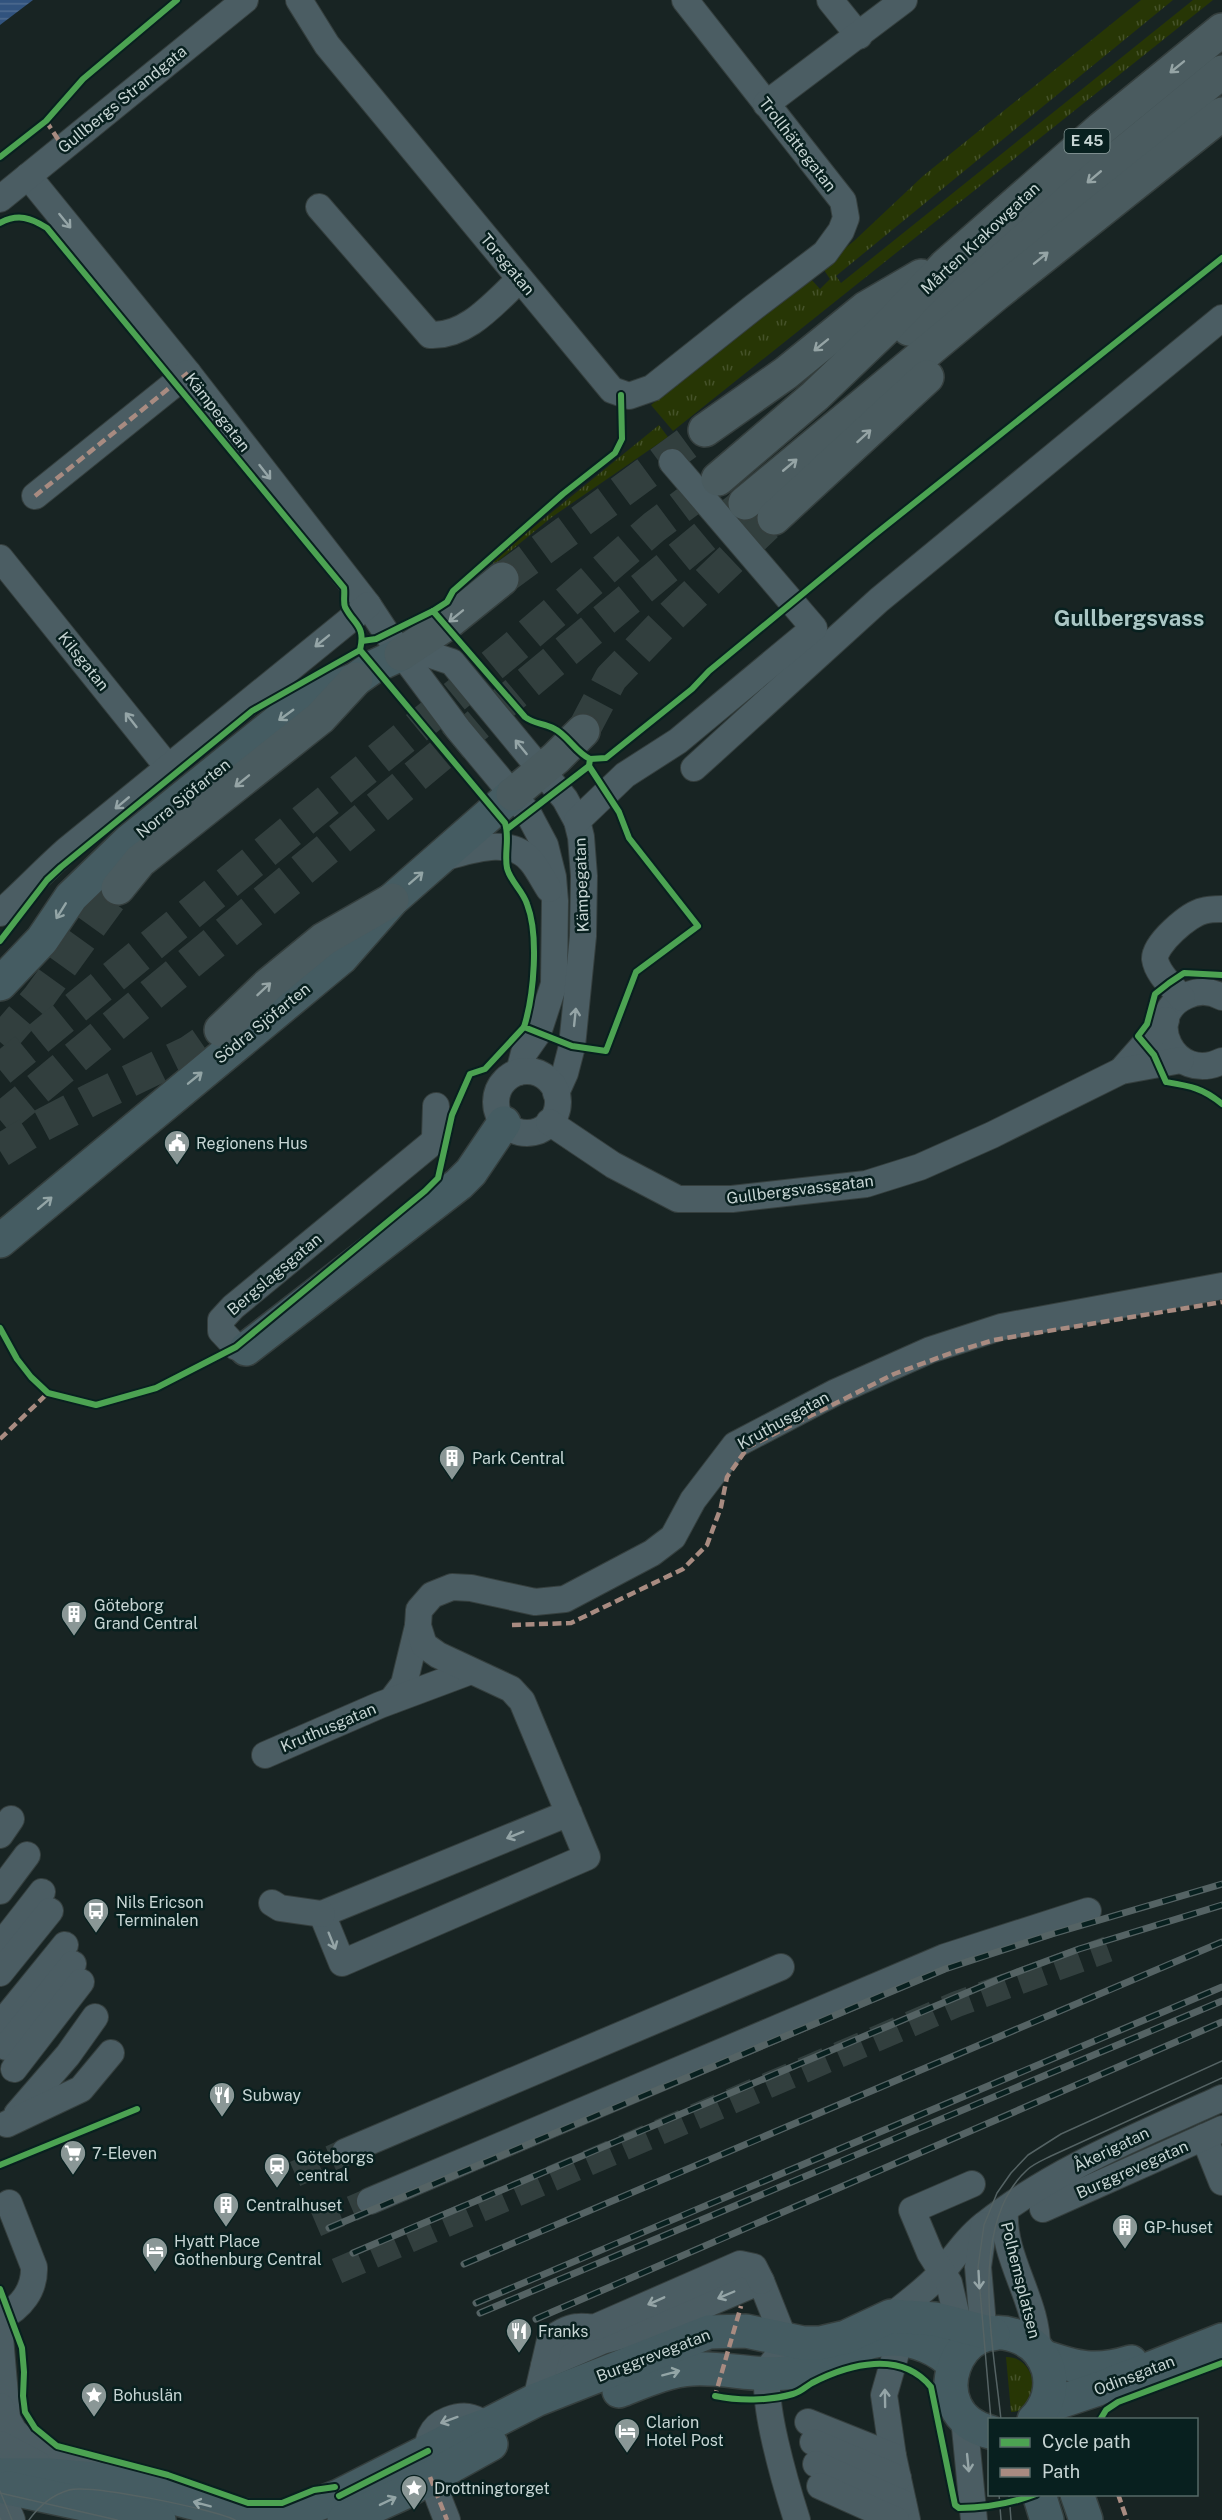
<svg xmlns="http://www.w3.org/2000/svg" width="1222" height="2520" font-family="'Public Sans',sans-serif">
<defs>
<pattern id="grass-tufts" width="24" height="20" patternUnits="userSpaceOnUse" patternTransform="scale(1.5)"><rect width="24" height="20" fill="#273605"/><path d="M3 7l-1-3M5 7V3M7 7l1-3M15 17l-1-3M17 17v-4M19 17l1-3" fill="none" stroke="#455229"/></pattern>
<pattern id="water-rules" width="6" height="5" patternUnits="userSpaceOnUse" patternTransform="scale(1.5)"><rect width="6" height="5" fill="#31537e"/><path d="M0 2.5h6" fill="none" stroke="#4d6b8f"/></pattern>
</defs>
<rect width="100%" height="100%" fill="#182423"/>
<g fill="url(#grass-tufts)">
<polygon points="1141,0 1173,0 836,276 841,283 1193,0 1213,0 673,431 651,405 809,277 820,289 830,279 822,267 854,241 923,176"/>
<polygon points="659,425 668,437 552,517 491,567 494,561 519,539"/>
<path d="M1006 2357C1038 2356 1045 2411 1011 2412Z"/>
</g>
<polygon fill="url(#water-rules)" points="0,0 33,0 0,25"/>
<g fill="none" stroke-linecap="round" stroke-linejoin="round">
<g stroke="#323f3e" stroke-width="26" stroke-dasharray="26 13" stroke-linecap="butt">
<polyline points="295,2174 345,2152"/>
<polyline points="316,2224 370,2201"/>
<polyline points="337,2271 957,2004 1108,1949"/>
</g>
<g stroke="#323f3e" stroke-width="33" stroke-dasharray="33 16" stroke-linecap="butt">
<polyline points="502,579 705,430"/>
<polyline points="583,731 611,678 661,626 774,518"/>
<polyline points="0,1042 39,997 118,888"/>
<polyline points="0,1070 511,650 654,527 718,479"/>
<polyline points="0,1120 745,503"/>
<polyline points="0,1151 37,1128 92,1099 189,1052 221,1030"/>
</g>
<g stroke="#353f3e" stroke-width="28">
<g id="minor">
<polyline points="299,0 327,45 612,390 629,396 652,388 754,307 825,253 841,231 846,218 843,201 685,0"/>
<polyline points="830,0 859,36"/>
<polyline points="766,104 904,0"/>
<polyline points="28,176 188,373 368,605 387,634 458,729 528,813 545,845 553,877 555,901 554,984 538,1033 524,1053 519,1072"/>
<polyline points="0,199 245,0"/>
<path d="M319 207 430 335C467 337 494 303 520 279"/>
<polyline points="35,496 188,373"/>
<polyline points="0,558 167,766"/>
<polyline points="401,654 428,654 452,662 565,799 577,821 581,837 584,876 583,936 572,1046 565,1073 556,1093"/>
<polyline points="694,768 879,600 1222,318"/>
<polyline points="577,821 625,775 678,741 814,628 672,462"/>
<path d="M442 858C469 851 510 835 531 861 538 869 543 880 549 889"/>
<path d="M0 913C24 892 44 870 68 849L368 605"/>
<path d="M1222 997C1211 991 1198 990 1186 996 1141 1016 1174 1085 1222 1061"/>
<path d="M1182 998C1173 987 1157 974 1155 959 1154 944 1189 914 1203 911 1209 909 1216 909 1222 909"/>
<polyline points="1121,1071 1166,1020"/>
<circle cx="527" cy="1102" r="31"/>
<polyline points="549,1122 613,1165 678,1199 732,1199 866,1184 920,1167 992,1135 1121,1071 1181,1060"/>
<polyline points="246,1349 236,1347 221,1331 221,1320 233,1307 432,1143 435,1137 436,1106"/>
<polyline points="392,1700 404,1684 418,1626"/>
<polyline points="265,1755 380,1705 471,1671"/>
<polyline points="569,1813 322,1914 342,1963 587,1857 522,1701 511,1689 438,1655 424,1645 418,1626 419,1610 432,1595 452,1587 471,1588 535,1602 565,1599 652,1553 673,1537 693,1500 735,1445 836,1392 930,1350 1001,1327 1222,1286"/>
<polyline points="0,1835 11,1819"/>
<polyline points="0,1891 27,1855"/>
<polyline points="272,1903 280,1908 322,1914"/>
<polyline points="0,1946 42,1892"/>
<polyline points="0,1973 50,1911"/>
<polyline points="0,2025 65,1945"/>
<polyline points="6,2047 73,1964"/>
<polyline points="14,2069 81,1982"/>
<polyline points="17,2114 68,2055 95,2017"/>
<polyline points="7,2124 81,2089 111,2053"/>
<polyline points="1204,2137 1222,2182"/>
<polyline points="345,2152 781,1967"/>
<polyline points="370,2201 945,1957 1088,1911"/>
<polyline points="1043,2209 1222,2129"/>
<path d="M1005 2211C1002 2259 1039 2302 1037 2350"/>
<path d="M891 2316C909 2302 928 2288 943 2271 956 2255 968 2237 985 2224 1056 2168 1141 2135 1222 2098"/>
<path d="M0 2318C21 2308 35 2290 34 2267L9 2203"/>
<polyline points="959,2326 949,2283 930,2253 912,2210 972,2184"/>
<polyline points="984,2336 978,2267 984,2225"/>
<polyline points="0,2337 7,2418"/>
<polyline points="900,2339 884,2395 893,2456 907,2520"/>
<polyline points="544,2366 602,2341 653,2327 761,2281 784,2339"/>
<path d="M536 2400 550 2340C557 2334 568 2328 577 2327 584 2326 589 2328 596 2327L740 2264 754 2267 761 2281"/>
<polyline points="0,2406 14,2431 25,2442 97,2475"/>
<polyline points="964,2418 974,2520"/>
<polyline points="808,2422 893,2456"/>
<polyline points="813,2442 898,2478"/>
<polyline points="0,2444 38,2464"/>
<polyline points="816,2464 903,2503"/>
<polyline points="820,2486 896,2520"/>
<polyline points="0,2491 12,2520"/>
<path d="M447 2520C437 2493 408 2435 448 2420 464 2414 472 2416 487 2425"/>
<path d="M797 2520C788 2492 757 2391 770 2367 776 2355 792 2348 803 2343"/>
</g>
</g>
<g stroke="#353f3e" stroke-width="36">
<g id="major">
<polyline points="0,984 42,940 71,897 129,841 288,713 319,694 356,679 373,667 401,654"/>
<polyline points="0,1241 341,958 392,900 513,794"/>
<polyline points="246,1349 459,1184 471,1172 504,1123"/>
<path d="M1042 2356C1077 2368 1095 2373 1131 2362"/>
<path d="M619 2391C642 2382 668 2370 693 2369 728 2367 763 2379 798 2371 827 2363 862 2338 893 2339 915 2339 939 2349 954 2365"/>
<polyline points="1044,2407 1098,2389 1222,2340"/>
<path d="M990 2432C918 2414 956 2308 1021 2338 1034 2344 1044 2355 1048 2369 1053 2387 1048 2406 1034 2420"/>
<polyline points="0,2475 49,2475 105,2480 239,2515 269,2518 287,2516 339,2496 457,2436 487,2425 536,2400 709,2332 746,2331 803,2343 820,2343 846,2337 891,2316 935,2319 993,2334"/>
<polyline points="8,2488 159,2520"/>
<polyline points="1039,2494 1047,2520"/>
<polyline points="1077,2494 1086,2520"/>
<polyline points="344,2520 401,2494 491,2444"/>
</g>
</g>
<g stroke="#353f3e" stroke-width="36">
<g id="highway">
<polyline points="909,329 1222,72"/>
<polyline points="705,430 786,373 866,308 921,276"/>
<polyline points="718,479 815,396 886,328 945,266 1102,128 1222,30"/>
<polyline points="745,503 995,295 1222,114"/>
<polyline points="774,518 927,377"/>
<polyline points="401,654 445,625 502,579"/>
<polyline points="513,794 556,758 583,731"/>
<polyline points="118,888 140,861 320,718 356,679"/>
<polyline points="221,1030 268,985 324,939 392,900"/>
</g>
</g>
<use href="#minor" stroke="#4b5d63" stroke-width="26"/>
<use href="#major" stroke="#455c62" stroke-width="33"/>
<use href="#highway" stroke="#4a5b5f" stroke-width="33"/>
<g stroke="#556364" stroke-width="1.5">
<polyline points="991,2420 978,2267 984,2225 997,2193 1011,2173 1028,2155 1061,2134 1222,2061"/>
<path d="M1001 2420C994 2347 967 2225 1027 2170 1033 2164 1043 2160 1051 2156L1222 2078"/>
<polyline points="0,2491 12,2520"/>
<polyline points="0,2493 117,2520"/>
<polyline points="999,2494 1001,2520"/>
<polyline points="1009,2494 1011,2520"/>
<polyline points="0,2518 1,2520"/>
<path d="M29 2520C39 2506 52 2495 69 2490 91 2484 213 2509 235 2520"/>
</g>
<g stroke="#556364" stroke-width="7">
<g id="rail">
<polyline points="329,2228 945,1969 1052,1934 1222,1884"/>
<polyline points="353,2253 1004,1977 1079,1949 1222,1905"/>
<polyline points="464,2264 1222,1942"/>
<polyline points="476,2303 1222,1987"/>
<polyline points="480,2313 1222,2001"/>
<polyline points="536,2319 1222,2022"/>
</g>
</g>
<use href="#rail" stroke="#08201f" stroke-width="4.5" stroke-dasharray="14" stroke-linecap="butt"/>
<g stroke="#a88b81" stroke-width="4.5" stroke-dasharray="9 4.5" stroke-linecap="butt">
<polyline points="46,121 63,147"/>
<polyline points="35,496 188,373"/>
<polyline points="0,1439 48,1393"/>
<polyline points="512,1625 571,1623 683,1569 707,1545 721,1507 727,1477 748,1447 894,1374 954,1352 994,1340 1222,1302"/>
<polyline points="718,2397 715,2396 741,2306"/>
<polyline points="430,2477 447,2520"/>
<polyline points="1118,2494 1127,2520"/>
</g>
<g stroke="#08201f" stroke-width="10">
<g id="cycleway">
<polyline points="0,157 46,121 83,79 177,0"/>
<path d="M0 223C18 213 31 218 47 228L344 588C345 594 343 602 345 607 354 625 366 625 360 650L505 823C510 838 504 853 507 868 510 881 523 891 527 904 539 935 534 995 524 1027L572 1046 606 1051 636 972 698 926 629 838 619 812 589 766"/>
<polyline points="433,611 447,602 453,591 563,494 615,453 622,439 621,395"/>
<path d="M362 641 376 639 433 611 525 717C534 724 543 723 553 728 568 735 575 752 590 759L589 766 507 829"/>
<polyline points="590,759 606,758 692,689 709,671 873,536 1222,258"/>
<polyline points="0,941 47,880 61,867 252,711 360,650"/>
<path d="M1222 975 1184 973 1169 983 1155 994 1147 1024 1138 1036 1154 1055 1166 1082C1190 1086 1203 1088 1222 1104"/>
<polyline points="0,1328 17,1359 31,1377 48,1393 96,1405 156,1388 236,1347 425,1191 438,1178 452,1115 470,1074 485,1069 524,1027"/>
<polyline points="0,2165 137,2109"/>
<polyline points="0,2289 22,2348 24,2372 23,2396 25,2412 35,2428 57,2446 168,2475 248,2503 282,2503 314,2490 335,2487"/>
<path d="M715 2396C739 2401 768 2401 793 2394 801 2392 805 2387 812 2383 849 2364 901 2350 931 2387L955 2505 959 2508C986 2508 1010 2504 1036 2494"/>
<polyline points="1100,2420 1106,2410 1118,2402 1222,2363"/>
<polyline points="339,2496 428,2451"/>
</g>
</g>
<use href="#cycleway" stroke="#4ca352" stroke-width="6"/>
</g>
<defs><path id="oneway-shaft" d="M-6 0H5M1.5-3L5.5 0L1.5 3" fill="none" stroke-width="1.6" stroke-linecap="round" stroke-linejoin="round" transform="scale(1.5)"/></defs>
<g stroke="#95a4a5">
<use href="#oneway-shaft" transform="translate(1177 67) rotate(141)"/>
<use href="#oneway-shaft" transform="translate(1094 177) rotate(140)"/>
<use href="#oneway-shaft" transform="translate(1041 258) rotate(-39)"/>
<use href="#oneway-shaft" transform="translate(821 345) rotate(141)"/>
<use href="#oneway-shaft" transform="translate(864 436) rotate(-42)"/>
<use href="#oneway-shaft" transform="translate(790 465) rotate(-40)"/>
<use href="#oneway-shaft" transform="translate(456 616) rotate(141)"/>
<use href="#oneway-shaft" transform="translate(242 781) rotate(141)"/>
<use href="#oneway-shaft" transform="translate(264 989) rotate(-43)"/>
</g>
<g stroke="#95a5a7">
<use href="#oneway-shaft" transform="translate(65 221) rotate(51)"/>
<use href="#oneway-shaft" transform="translate(265 472) rotate(52)"/>
<use href="#oneway-shaft" transform="translate(322 641) rotate(141)"/>
<use href="#oneway-shaft" transform="translate(131 720) rotate(-128)"/>
<use href="#oneway-shaft" transform="translate(521 747) rotate(-129)"/>
<use href="#oneway-shaft" transform="translate(122 803) rotate(140)"/>
<use href="#oneway-shaft" transform="translate(575 1017) rotate(-84)"/>
<use href="#oneway-shaft" transform="translate(515 1835) rotate(158)"/>
<use href="#oneway-shaft" transform="translate(332 1941) rotate(68)"/>
<use href="#oneway-shaft" transform="translate(979 2280) rotate(87)"/>
<use href="#oneway-shaft" transform="translate(726 2295) rotate(157)"/>
<use href="#oneway-shaft" transform="translate(656 2301) rotate(156)"/>
<use href="#oneway-shaft" transform="translate(885 2398) rotate(-91)"/>
<use href="#oneway-shaft" transform="translate(449 2420) rotate(160)"/>
<use href="#oneway-shaft" transform="translate(968 2463) rotate(84)"/>
</g>
<g stroke="#93a5a6">
<use href="#oneway-shaft" transform="translate(286 715) rotate(144)"/>
<use href="#oneway-shaft" transform="translate(416 878) rotate(-41)"/>
<use href="#oneway-shaft" transform="translate(61 911) rotate(122)"/>
<use href="#oneway-shaft" transform="translate(195 1078) rotate(-39)"/>
<use href="#oneway-shaft" transform="translate(45 1203) rotate(-40)"/>
<use href="#oneway-shaft" transform="translate(671 2373) rotate(-15)"/>
<use href="#oneway-shaft" transform="translate(388 2501) rotate(-26)"/>
<use href="#oneway-shaft" transform="translate(202 2504) rotate(-165)"/>
</g>
<defs>
<g id="civic-pin" transform="scale(1.35)"><path d="M0 17L-7.5 6A9.5 9.5 0 1 1 7.5 6Z" fill="#8a9796" stroke="#08201f"/><path d="M-.6-6.5H3V-4.5H.6V-3L4-1V1h2V6H-6V1h2V-1L-.6-3ZM-1.2 2.5V6h2.4V2.5Z" fill="#fff"/></g>
<g id="building-pin" transform="scale(1.35)"><path d="M0 17L-7.5 6A9.5 9.5 0 1 1 7.5 6Z" fill="#8a9796" stroke="#08201f"/><path d="M-4-6H4V6H1V3H-1V6H-4ZM-2.5-4.3h1.7v1.8h-1.7ZM.8-4.3h1.7v1.8H.8ZM-2.5-1h1.7V.8h-1.7ZM.8-1h1.7V.8H.8Z" fill="#fff"/></g>
<g id="bus-pin" transform="scale(1.35)"><path d="M0 17L-7.5 6A9.5 9.5 0 1 1 7.5 6Z" fill="#8a9796" stroke="#08201f"/><path d="M-5-6H5V4H4V6H2V4H-2V6H-4V4H-5ZM-3.5-4V0h7V-4ZM-3.5 1.2v1.5H-2V1.2ZM2 1.2v1.5H3.5V1.2Z" fill="#fff"/></g>
<g id="restaurant-pin" transform="scale(1.35)"><path d="M0 17L-7.5 6A9.5 9.5 0 1 1 7.5 6Z" fill="#8a9796" stroke="#08201f"/><path d="M-5-6h1v4h1v-4h1v4h1v-4h1v5L-1.5 .5V6h-2V.5L-5-1ZM5-6V6H3V1.5H1.5Q1.5-4 5-6Z" fill="#fff"/></g>
<g id="supermarket-pin" transform="scale(1.35)"><path d="M0 17L-7.5 6A9.5 9.5 0 1 1 7.5 6Z" fill="#8a9796" stroke="#08201f"/><path d="M-6-5.5h2.5l.6 2H6L4.5 2H-2.5L-4.4-4H-6ZM-1.5 3.2a1.3 1.3 0 1 0 .1 0ZM3 3.2a1.3 1.3 0 1 0 .1 0Z" fill="#fff"/></g>
<g id="station-pin" transform="scale(1.35)"><path d="M0 17L-7.5 6A9.5 9.5 0 1 1 7.5 6Z" fill="#8a9796" stroke="#08201f"/><path d="M-3-6H3Q5-6 5-4V2Q5 4 3 4L4.5 6H3L1.5 4h-3L-3 6H-4.5L-3 4Q-5 4-5 2V-4Q-5-6-3-6ZM-3.5-4v3h7v-3ZM-3.5 1v1.5H-2V1ZM2 1v1.5H3.5V1Z" fill="#fff"/></g>
<g id="hotel-pin" transform="scale(1.35)"><path d="M0 17L-7.5 6A9.5 9.5 0 1 1 7.5 6Z" fill="#8a9796" stroke="#08201f"/><path d="M-6-4.5h1.5V1H6V5H4.5V3h-9V5H-6ZM-4 0a1.8 1.8 0 1 1 3.6 0ZM.5 0V-2.5h3Q6-2.5 6 0Z" fill="#fff"/></g>
<g id="sight-pin" transform="scale(1.35)"><path d="M0 17L-7.5 6A9.5 9.5 0 1 1 7.5 6Z" fill="#8a9796" stroke="#08201f"/><path d="M0-6L1.8-2.2L6-1.7L2.9 1.2L3.7 5.4L0 3.3L-3.7 5.4L-2.9 1.2L-6-1.7L-1.8-2.2Z" fill="#fff"/></g>
</defs>
<g fill-rule="evenodd">
<use href="#civic-pin" x="177" y="1143"/>
<use href="#building-pin" x="452" y="1458"/>
<use href="#building-pin" x="74" y="1614"/>
<use href="#bus-pin" x="96" y="1911"/>
<use href="#restaurant-pin" x="222" y="2095"/>
<use href="#supermarket-pin" x="73" y="2153"/>
<use href="#station-pin" x="277" y="2166"/>
<use href="#building-pin" x="226" y="2205"/>
<use href="#building-pin" x="1125" y="2227"/>
<use href="#hotel-pin" x="155" y="2250"/>
<use href="#restaurant-pin" x="519" y="2331"/>
<use href="#sight-pin" x="94" y="2395"/>
<use href="#hotel-pin" x="627" y="2431"/>
<use href="#sight-pin" x="414" y="2488"/>
</g>
<g text-anchor="middle" stroke-width="5" stroke-linejoin="round" paint-order="stroke">
<rect fill="#08201f" stroke="#8e9f9e" stroke-width="1.5" x="1064.5" y="129" width="45" height="24" rx="4.5"/>
<g font-size="15" font-weight="bold" fill="#c7d5d4">
<text x="1087" y="146">E 45</text>
</g>
<g font-size="16" fill="#c7d5d4" stroke="#08201f">
<text transform="translate(122 99) rotate(-39)" y="6">Gullbergs Strandgata</text>
<text transform="translate(798 144) rotate(52)" y="6">Trollhättegatan</text>
<text transform="translate(980 238) rotate(-43)" y="6">Mårten Krakowgatan</text>
<text transform="translate(508 264) rotate(50)" y="6">Torsgatan</text>
<text transform="translate(218 412) rotate(52)" y="6">Kämpegatan</text>
<text transform="translate(84 661) rotate(51)" y="6">Kilsgatan</text>
<text transform="translate(183 798) rotate(-39)" y="6">Norra Sjöfarten</text>
<text transform="translate(581 885) rotate(-92)" y="6">Kämpegatan</text>
<text transform="translate(262 1023) rotate(-39)" y="6">Södra Sjöfarten</text>
<text transform="translate(800 1189) rotate(-7)" y="6">Gullbergsvassgatan</text>
<text transform="translate(274 1274) rotate(-40)" y="6">Bergslagsgatan</text>
<text transform="translate(783 1420) rotate(-29)" y="6">Kruthusgatan</text>
<text transform="translate(328 1727) rotate(-23)" y="6">Kruthusgatan</text>
<text transform="translate(1111 2149) rotate(-26)" y="6">Åkerigatan</text>
<text transform="translate(1132 2169) rotate(-24)" y="6">Burggrevegatan</text>
<text transform="translate(1021 2280) rotate(76)" y="6">Polhemsplatsen</text>
<text transform="translate(653 2355) rotate(-21)" y="6">Burggrevegatan</text>
<text transform="translate(1134 2375) rotate(-21)" y="6">Odinsgatan</text>
</g>
<g font-size="16" fill="#c7d5d4" stroke="#08201f" text-anchor="start">
<text x="196" y="1149">Regionens Hus</text>
<text x="472" y="1464">Park Central</text>
<text x="94" y="1611">Göteborg<tspan x="94" dy="18">Grand Central</tspan></text>
<text x="116" y="1908">Nils Ericson<tspan x="116" dy="18">Terminalen</tspan></text>
<text x="242" y="2101">Subway</text>
<text x="92" y="2159">7-Eleven</text>
<text x="296" y="2163">Göteborgs<tspan x="296" dy="18">central</tspan></text>
<text x="246" y="2211">Centralhuset</text>
<text x="1144" y="2233">GP-huset</text>
<text x="174" y="2247">Hyatt Place<tspan x="174" dy="18">Gothenburg Central</tspan></text>
<text x="538" y="2337">Franks</text>
<text x="113" y="2401">Bohuslän</text>
<text x="646" y="2428">Clarion<tspan x="646" dy="18">Hotel Post</tspan></text>
<text x="434" y="2494">Drottningtorget</text>
</g>
<g font-size="22" font-weight="bold" fill="#aac6c4" stroke="#08201f">
<text x="1129" y="626">Gullbergsvass</text>
</g>
</g>
<rect x="988" y="2418" width="210" height="78" fill="#08201f" stroke="#546867" stroke-width="1.5"/>
<rect x="1000" y="2438" width="30" height="9" fill="#4ca352" stroke="#546867" stroke-width="1.5"/>
<text x="1042" y="2448" font-size="18" fill="#c7d5d4">Cycle path</text>
<rect x="1000" y="2468" width="30" height="9" fill="#a88b81" stroke="#546867" stroke-width="1.5"/>
<text x="1042" y="2478" font-size="18" fill="#c7d5d4">Path</text>
</svg>
